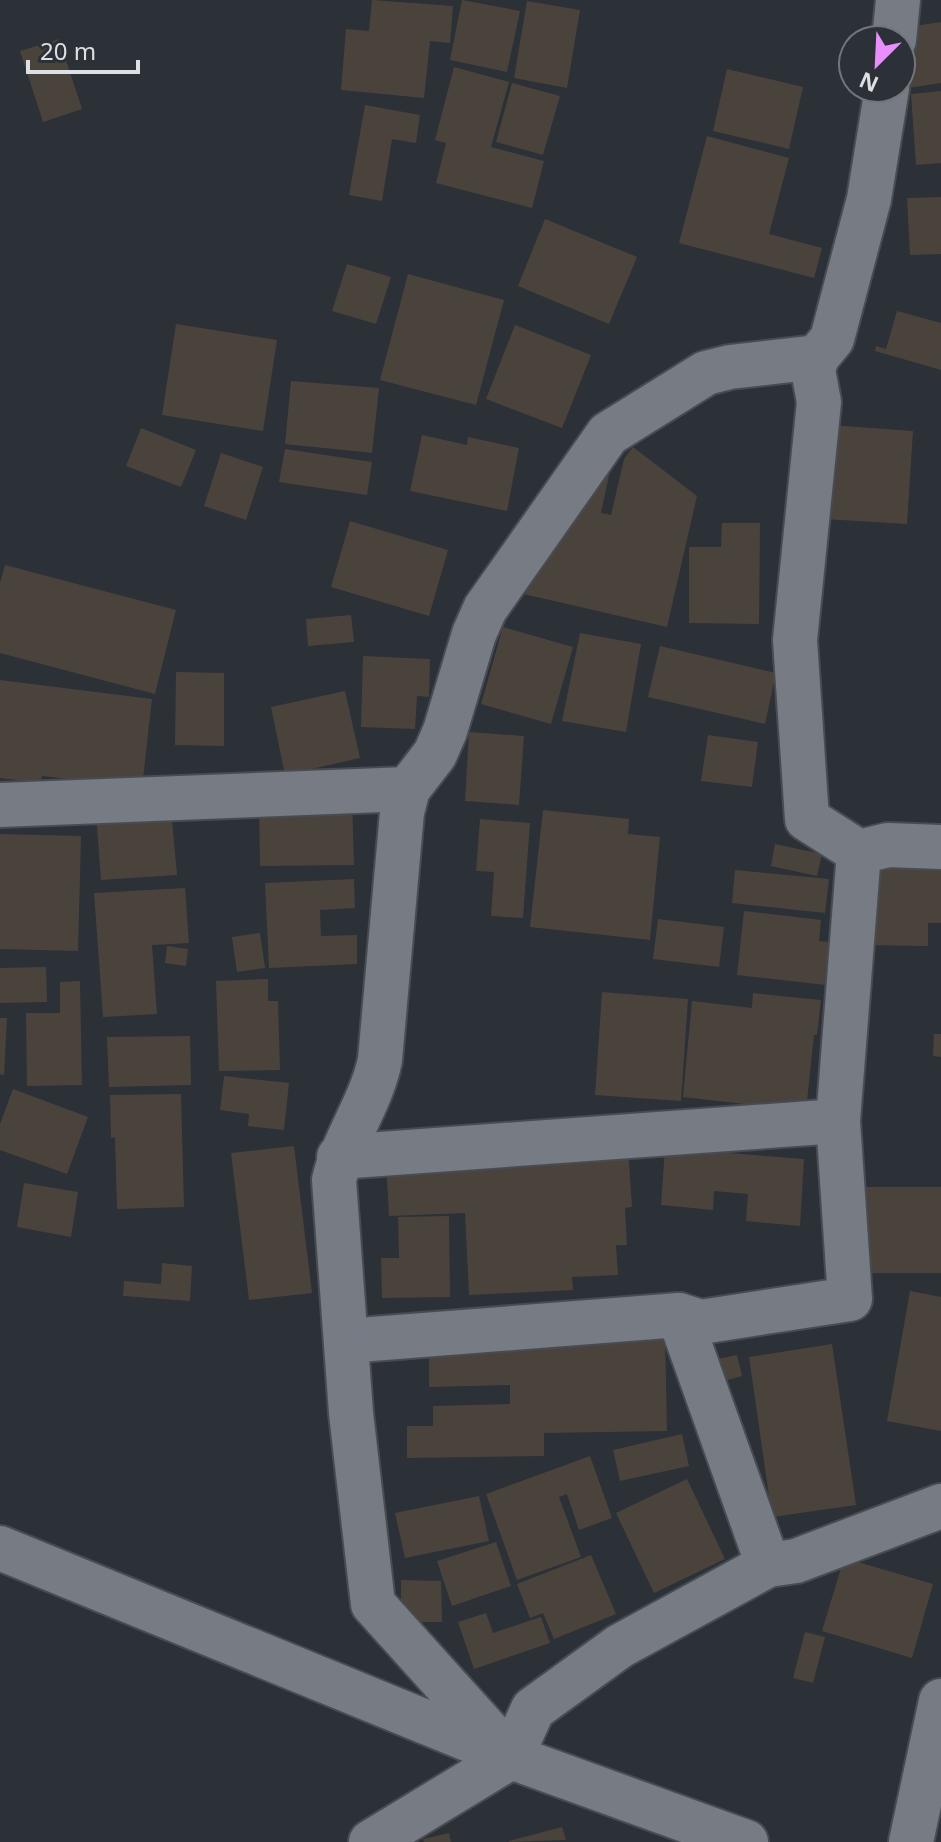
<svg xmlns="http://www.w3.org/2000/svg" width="941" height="1842" font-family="'Noto Sans',sans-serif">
<rect width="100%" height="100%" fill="#2c3037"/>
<g fill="#4a433c">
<polygon points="372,0 453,6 450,43 430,41 424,98 341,90 346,29 369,31"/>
<polygon points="462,0 520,11 507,72 450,60"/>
<polygon points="527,1 580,10 567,88 514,78"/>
<polygon points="941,22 941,83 908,88 900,28"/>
<polygon points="59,39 82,109 43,122 20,51"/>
<polygon points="454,67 509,82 491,147 544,161 532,208 436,183 446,143 435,140"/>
<polygon points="727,69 803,87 789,149 713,131"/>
<polygon points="512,83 560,96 543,155 496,142"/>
<polygon points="941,91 941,163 916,165 911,94"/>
<polygon points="365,105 420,115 416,143 392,139 382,201 349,195"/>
<polygon points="707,136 789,158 769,234 822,248 814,278 679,243"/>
<polygon points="941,197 941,254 910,255 907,198"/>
<polygon points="545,219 637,257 609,324 518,286"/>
<polygon points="347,264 391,277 376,324 332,311"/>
<polygon points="408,274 504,300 476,405 380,380"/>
<polygon points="897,311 941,323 941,370 875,351 876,346 886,349"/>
<polygon points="176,324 277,340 263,431 162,415"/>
<polygon points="515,325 591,355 562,428 486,399"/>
<polygon points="291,381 379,388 372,453 285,444"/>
<polygon points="830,425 913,431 907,524 824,519"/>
<polygon points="141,428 196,450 181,487 126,466"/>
<polygon points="422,435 467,445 468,437 519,448 507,511 410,491"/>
<polygon points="633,447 697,496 667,627 515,592 611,466 601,513 611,515 624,459"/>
<polygon points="285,449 372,462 367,495 279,482"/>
<polygon points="221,453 263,467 246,520 204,506"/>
<polygon points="350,521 448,550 429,616 331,587"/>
<polygon points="722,523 760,523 759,624 689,623 689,547 721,547"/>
<polygon points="5,565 176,610 155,694 0,653 0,583"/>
<polygon points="351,615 354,642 308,646 306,619"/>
<polygon points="503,627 573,647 551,724 481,704"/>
<polygon points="580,633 641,644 626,732 562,721"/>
<polygon points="660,646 776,673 765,724 648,697"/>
<polygon points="363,656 430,659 429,697 417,696 415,729 361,727"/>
<polygon points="176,672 224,673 224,746 175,745"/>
<polygon points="0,680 152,699 142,788 42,776 41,783 0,778"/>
<polygon points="345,691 360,758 285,775 271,707"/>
<polygon points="469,732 524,736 519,805 465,801"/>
<polygon points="708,735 758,742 752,787 701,781"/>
<polygon points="352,798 354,865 260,866 259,800"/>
<polygon points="171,809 177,875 101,880 96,814"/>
<polygon points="543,810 629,819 628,834 660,837 650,940 530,927"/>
<polygon points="480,819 530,823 523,918 491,916 494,872 476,871"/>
<polygon points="0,834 81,836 78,951 0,949"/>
<polygon points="775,844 822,854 817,876 771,866"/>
<polygon points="859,868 941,869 941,923 928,923 928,946 858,945"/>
<polygon points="735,870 829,879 825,913 732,903"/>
<polygon points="354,879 355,908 320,910 321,936 357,935 357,964 269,968 265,883"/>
<polygon points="185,888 189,943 152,945 157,1014 103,1017 94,893"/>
<polygon points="744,911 821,920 819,941 839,943 834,986 737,975"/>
<polygon points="658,919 724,927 719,967 653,959"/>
<polygon points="260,933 265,968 237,972 232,937"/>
<polygon points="167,946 188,949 186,966 165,963"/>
<polygon points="46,967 47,1002 0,1003 0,968"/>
<polygon points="268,979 268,1001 278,1001 280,1070 219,1071 216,981"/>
<polygon points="80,981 82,1085 27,1086 26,1013 60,1013 60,982"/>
<polygon points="602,992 688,999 681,1101 595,1095"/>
<polygon points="753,993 821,1000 817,1035 814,1035 806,1111 683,1097 692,1001 752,1008"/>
<polygon points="0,1018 7,1018 4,1075 0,1074"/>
<polygon points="934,1034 941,1034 941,1057 933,1056"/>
<polygon points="190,1036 191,1085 109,1087 107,1037"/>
<polygon points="224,1076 289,1083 284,1130 248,1126 249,1114 220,1110"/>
<polygon points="13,1089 88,1117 67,1174 0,1150 0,1124"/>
<polygon points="181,1094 184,1207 117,1209 115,1137 111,1138 110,1095"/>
<polygon points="294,1146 312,1293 249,1300 231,1153"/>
<polygon points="628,1147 632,1207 625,1208 627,1245 616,1245 618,1275 572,1277 573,1290 469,1295 465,1213 389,1216 386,1163"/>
<polygon points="665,1148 804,1159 800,1226 746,1221 748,1194 714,1191 713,1210 661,1205"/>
<polygon points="24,1183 78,1192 71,1237 17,1227"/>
<polygon points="857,1187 941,1187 941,1273 858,1273"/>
<polygon points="449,1216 450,1297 382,1298 381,1258 399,1258 398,1217"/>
<polygon points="162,1263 192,1266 190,1301 123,1296 124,1281 161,1284"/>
<polygon points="910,1291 941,1297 941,1431 887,1421"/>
<polygon points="665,1334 667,1431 544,1433 544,1456 407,1458 407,1426 433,1426 433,1406 510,1404 510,1385 429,1387 429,1338"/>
<polygon points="832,1344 856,1505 772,1517 749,1357"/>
<polygon points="737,1355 742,1376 710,1385 704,1362"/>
<polygon points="682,1434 689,1466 620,1481 613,1450"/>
<polygon points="590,1456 612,1518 579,1530 567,1494 559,1497 581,1557 517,1580 486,1494"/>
<polygon points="687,1479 725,1559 654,1593 616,1513"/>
<polygon points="479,1496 489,1541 405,1558 395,1513"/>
<polygon points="496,1542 511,1586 452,1606 437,1561"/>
<polygon points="591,1555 616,1614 554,1639 543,1613 530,1618 517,1584"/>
<polygon points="844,1558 933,1584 912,1658 822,1631"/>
<polygon points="401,1580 441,1581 442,1622 401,1622"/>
<polygon points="486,1613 493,1633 541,1617 550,1643 474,1669 458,1622"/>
<polygon points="805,1632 825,1637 813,1683 793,1678"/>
<polygon points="562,1827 566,1840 509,1842 509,1841"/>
<polygon points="449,1833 451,1842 424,1842 423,1839"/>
</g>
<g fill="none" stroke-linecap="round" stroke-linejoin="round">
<g stroke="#484c52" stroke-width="48">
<g id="minor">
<polyline points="894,40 898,0"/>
<polyline points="817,357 813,370 819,402 795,640 807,819 859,852 888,845 941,847"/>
<polyline points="0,805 408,789"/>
<polyline points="339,1157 838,1121"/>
<polyline points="679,1315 768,1565"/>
<polyline points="346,1341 679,1315 701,1322 850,1299 838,1121 859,852"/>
<polyline points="0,1548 511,1757 746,1842"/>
<path d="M511 1757 373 1604 351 1413 334 1180C344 1138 371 1103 380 1060L402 812 408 789 435 754 445 731 474 634 485 609 608 434 706 373 730 367 817 357 832 339 869 199 887 88"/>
<polyline points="371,1842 511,1757 533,1709 620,1646 768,1565 796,1561 941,1506"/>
<polyline points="911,1842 941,1701"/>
</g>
</g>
<use href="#minor" stroke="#767b84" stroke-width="44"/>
</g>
<g transform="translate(877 64) rotate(204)"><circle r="38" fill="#2c3037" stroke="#72767c" stroke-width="2"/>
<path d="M0-6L14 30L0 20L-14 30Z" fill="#e98efe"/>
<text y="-12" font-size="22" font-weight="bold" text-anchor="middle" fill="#dcdfe4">N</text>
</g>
<path d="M28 60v12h110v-12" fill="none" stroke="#dcdfe4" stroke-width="4"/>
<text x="40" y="60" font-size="24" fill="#dcdfe4" stroke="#2c3037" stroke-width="6" paint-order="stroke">20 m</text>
</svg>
